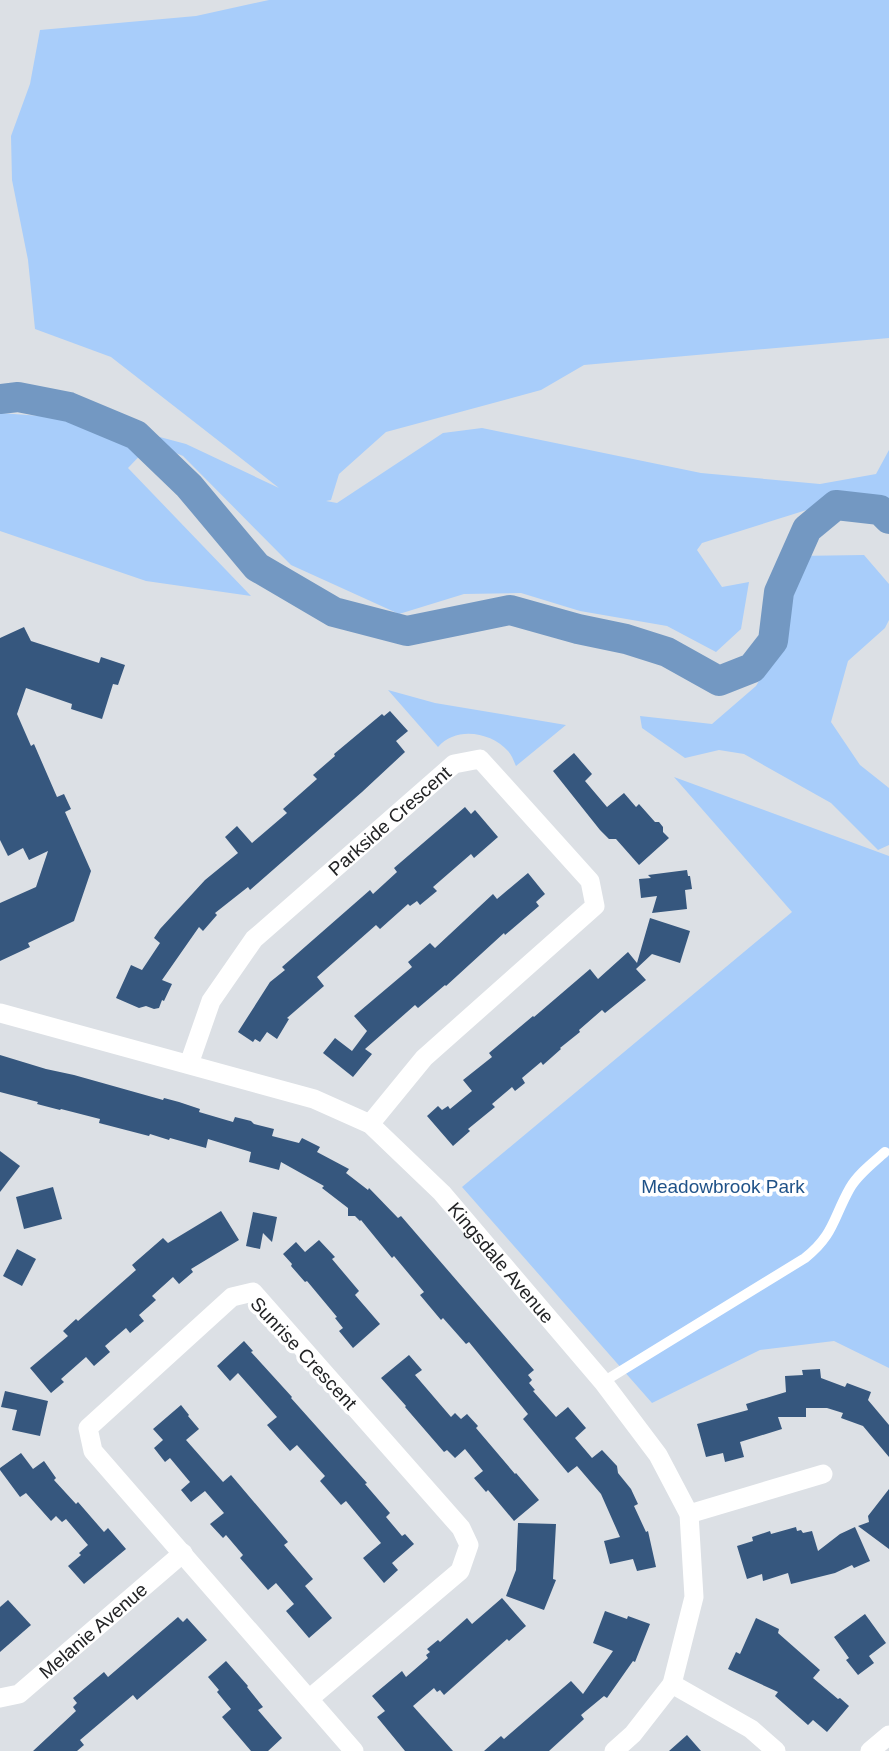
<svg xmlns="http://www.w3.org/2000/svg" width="889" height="1751" font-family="Helvetica,sans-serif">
<rect width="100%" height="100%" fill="#dce0e5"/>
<g fill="#a8cdfa">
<polygon points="269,0 889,0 889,338 584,365 541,390 386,432 339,474 331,500 326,501 337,503 443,433 482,428 701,473 820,484 876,474 889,450 889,519 856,501 832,502 702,543 697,550 722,587 749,582 741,629 716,652 667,626 580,611 521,593 464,594 399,614 291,565 183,456 152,443 128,468 251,596 146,581 0,531 0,413 96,420 186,444 279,488 111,357 35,329 28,260 12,180 11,136 30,84 40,30 196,16"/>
<polygon points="864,555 889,584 889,620 885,628 848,661 831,722 860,765 889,788 889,845 878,850 831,803 744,754 719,750 685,758 642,728 640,716 712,724 756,686 773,656 768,629 779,584 796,556"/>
<path d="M388 690 435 703 566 725 516 766C514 762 512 755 508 751 491 732 456 726 438 747Z"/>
<polygon points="674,777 889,856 889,1368 834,1341 760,1350 652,1403 462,1187 792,912"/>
</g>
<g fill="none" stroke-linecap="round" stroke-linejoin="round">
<polyline stroke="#7398c2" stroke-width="30" points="0,399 18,397 69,407 136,435 189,486 257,567 334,612 407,631 510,610 578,629 626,639 667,652 719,681 752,668 773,641 779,592 807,529 836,505 880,510 889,519"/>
</g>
<g fill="#36577e">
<polygon points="24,627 31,641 99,663 101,657 125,665 118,685 113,684 102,719 71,709 72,704 26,688 17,714 31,746 34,744 57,797 64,794 71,809 65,812 91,871 74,921 28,943 30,947 0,961 0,903 36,887 48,851 29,860 23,848 8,856 0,840 0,638"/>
<polygon points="390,711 408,731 396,741 405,752 362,792 250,890 248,887 215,913 217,915 203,931 199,927 162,980 172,984 164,1001 162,1000 159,1008 154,1009 146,1006 139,1008 116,998 131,965 142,970 160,943 154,938 160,929 205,880 238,853 225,837 237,826 252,843 287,813 283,809 317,779 313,775 335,756 334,754 382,714 384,716"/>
<polygon points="574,753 592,774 585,781 607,807 624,793 636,807 639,804 655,822 659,822 663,827 663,832 669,838 639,865 616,839 609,839 600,830 553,771"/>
<polygon points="465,807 471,814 475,810 498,837 474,858 471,854 433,887 437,891 420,905 417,901 410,906 408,904 380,929 376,925 317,977 324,986 287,1018 289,1019 277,1039 267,1032 260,1042 255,1039 253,1042 238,1032 270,982 285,970 282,967 370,890 373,894 397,872 394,868"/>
<polygon points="687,870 688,876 690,876 692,889 685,890 687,909 652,913 657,896 641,898 639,879 651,878 648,875"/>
<polygon points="528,873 545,894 536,902 539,906 505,935 504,933 446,986 445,985 418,1008 415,1005 365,1049 372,1054 353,1077 323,1053 335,1038 352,1051 367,1031 354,1016 412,967 408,962 430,943 435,948 493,894 497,899"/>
<polygon points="650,918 690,931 680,963 652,954 636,969 646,980 605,1013 602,1010 579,1030 580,1032 560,1048 561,1049 543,1065 541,1062 522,1078 525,1083 515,1091 512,1087 492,1104 495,1107 468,1129 470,1131 453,1146 427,1116 438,1106 442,1110 448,1106 450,1109 472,1091 463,1080 492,1057 489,1053 533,1016 534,1017 590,969 598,979 628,952 637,963"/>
<polygon points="0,1055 46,1069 74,1075 163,1100 164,1098 179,1102 200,1109 199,1112 233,1122 235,1117 251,1121 254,1124 274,1129 272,1136 299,1143 302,1138 320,1147 317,1152 349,1169 346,1173 368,1190 369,1188 398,1218 401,1216 534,1370 528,1375 532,1380 529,1383 535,1390 533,1391 556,1417 568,1407 586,1428 575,1438 592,1458 602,1450 617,1466 618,1473 631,1489 638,1504 634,1506 646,1532 648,1531 656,1567 637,1571 633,1559 610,1564 604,1541 620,1537 601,1494 577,1466 568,1473 523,1419 528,1414 487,1364 469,1342 466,1344 443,1318 441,1320 420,1295 424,1292 394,1256 392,1258 361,1220 360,1221 355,1216 348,1216 348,1208 322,1188 324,1186 281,1162 279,1170 249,1162 251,1152 208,1139 206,1148 170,1138 169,1140 150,1134 149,1136 99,1123 100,1119 61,1109 60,1110 37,1104 38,1102 0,1092"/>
<polygon points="0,1151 20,1166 0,1192"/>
<polygon points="53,1187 62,1219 24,1229 16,1197"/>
<polygon points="221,1211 239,1240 191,1269 193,1272 179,1284 173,1277 152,1296 156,1300 139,1315 144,1321 130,1333 126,1328 105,1346 110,1352 94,1366 86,1357 61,1379 64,1382 51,1393 30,1368 68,1336 63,1331 76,1319 78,1321 136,1270 132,1265 163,1238 168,1243"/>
<polygon points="253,1212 277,1217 272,1242 263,1233 260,1249 246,1246"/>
<polygon points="319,1240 335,1257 332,1259 359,1291 355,1295 380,1324 353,1348 339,1331 343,1328 335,1318 337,1317 307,1281 305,1282 291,1266 292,1264 283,1254 296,1242 305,1252"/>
<polygon points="17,1249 36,1259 22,1286 3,1276"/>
<polygon points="244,1341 253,1351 251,1352 292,1397 291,1398 367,1483 365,1484 390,1513 386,1517 402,1536 405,1534 414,1544 392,1563 398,1570 384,1583 363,1558 381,1543 346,1501 341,1505 320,1481 325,1476 297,1445 290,1451 267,1425 277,1417 238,1373 230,1381 217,1366"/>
<polygon points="409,1355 422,1370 415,1375 451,1417 455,1413 461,1419 467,1414 478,1426 476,1428 515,1474 516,1473 539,1500 514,1521 488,1490 486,1492 474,1478 483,1471 465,1449 455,1458 447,1450 444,1452 405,1407 406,1406 381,1378"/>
<polygon points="820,1369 821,1378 845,1387 847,1383 871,1392 868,1400 889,1425 889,1457 863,1426 841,1418 843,1413 827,1408 806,1408 806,1417 778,1417 782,1429 740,1442 744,1457 725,1462 723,1453 706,1457 697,1424 748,1410 746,1404 786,1392 785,1376 803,1375 802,1370"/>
<polygon points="5,1391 48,1401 40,1436 12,1430 17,1410 1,1407"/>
<polygon points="181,1405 189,1415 188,1416 199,1429 186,1440 223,1482 231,1475 288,1542 284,1545 313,1579 305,1586 332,1618 309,1638 286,1611 294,1604 276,1583 268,1590 240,1558 243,1555 226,1535 223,1538 210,1524 224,1513 205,1491 191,1502 181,1490 190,1482 170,1458 165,1462 154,1448 163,1440 153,1429"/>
<polygon points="21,1453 33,1469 44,1461 56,1478 54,1480 76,1504 78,1502 104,1532 108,1528 126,1549 84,1584 68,1566 81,1555 79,1553 88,1545 66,1519 62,1522 56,1516 51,1521 26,1493 20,1497 0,1470 0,1468"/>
<polygon points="889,1489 889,1549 858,1526 869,1522 868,1516"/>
<polygon points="518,1523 556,1524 553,1579 556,1580 544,1610 506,1596 516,1570"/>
<polygon points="796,1527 797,1531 801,1530 803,1533 812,1531 818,1551 840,1534 855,1527 870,1561 854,1568 852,1565 835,1573 791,1584 788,1573 763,1581 762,1574 747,1579 737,1546 753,1541 752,1537 770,1531 771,1534"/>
<polygon points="502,1598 526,1626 509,1641 507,1639 444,1695 440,1690 437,1692 434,1688 413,1706 453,1751 405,1751 377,1717 385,1711 372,1696 402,1671 406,1677 428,1658 426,1655 430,1652 427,1649 438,1640 440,1642 467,1618 472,1624"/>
<polygon points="8,1600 31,1625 0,1652 0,1607"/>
<polygon points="605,1611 627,1619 628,1616 650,1624 635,1662 633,1661 607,1698 604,1696 581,1715 584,1719 549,1751 484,1751 501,1736 504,1739 571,1681 583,1694 613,1651 593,1643"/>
<polygon points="865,1614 886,1643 869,1656 874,1663 858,1675 846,1660 849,1658 834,1637"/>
<polygon points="178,1617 183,1622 187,1618 207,1640 137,1700 133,1695 80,1740 84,1745 77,1751 33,1751 76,1711 73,1707 77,1703 73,1698 104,1672 108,1677"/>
<polygon points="756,1618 779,1629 778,1633 820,1670 813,1678 838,1699 840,1698 849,1706 827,1732 813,1720 808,1725 775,1696 778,1692 728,1669 736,1652 740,1654"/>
<polygon points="226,1661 248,1686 247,1687 263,1707 258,1710 282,1738 268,1751 251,1751 222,1717 231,1709 217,1692 219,1690 208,1677"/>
<polygon points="687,1735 701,1751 669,1751"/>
</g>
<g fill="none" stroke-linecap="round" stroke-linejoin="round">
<path stroke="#fff" stroke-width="10" d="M603 1382 805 1258C834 1235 833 1218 850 1188 858 1174 873 1163 885 1152"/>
<g stroke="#fff" stroke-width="19">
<path id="s1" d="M0 1013 314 1099 370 1124 442 1193 603 1382 658 1455 689 1514 694 1597 672 1684 633 1734 614 1751"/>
<path id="s2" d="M189 1064 211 1001 254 939 454 764 480 759 590 881 595 906 424 1058 370 1124"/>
<polyline points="689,1514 823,1474"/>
<polyline points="672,1684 751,1729 776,1751"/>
<path id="s3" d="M0 1698 19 1694 183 1553"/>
<polyline points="309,1699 460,1571 469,1545 461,1528 253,1292 232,1297 88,1428 93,1451 354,1751"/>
<polyline points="870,1751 889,1735"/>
</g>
</g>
<g text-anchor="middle" stroke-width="7" stroke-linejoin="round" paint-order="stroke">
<g font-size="19" fill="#232426" stroke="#fff">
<text dy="7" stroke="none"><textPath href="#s2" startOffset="322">Parkside Crescent</textPath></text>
<text dy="7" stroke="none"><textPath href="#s1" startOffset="578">Kingsdale Avenue</textPath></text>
<text transform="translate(304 1353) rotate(47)" y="7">Sunrise Crescent</text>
<text dy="7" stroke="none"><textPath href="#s3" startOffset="117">Melanie Avenue</textPath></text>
</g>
<g font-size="19" fill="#1f5288" stroke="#fff">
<text x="723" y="1193">Meadowbrook Park</text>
</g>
</g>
</svg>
